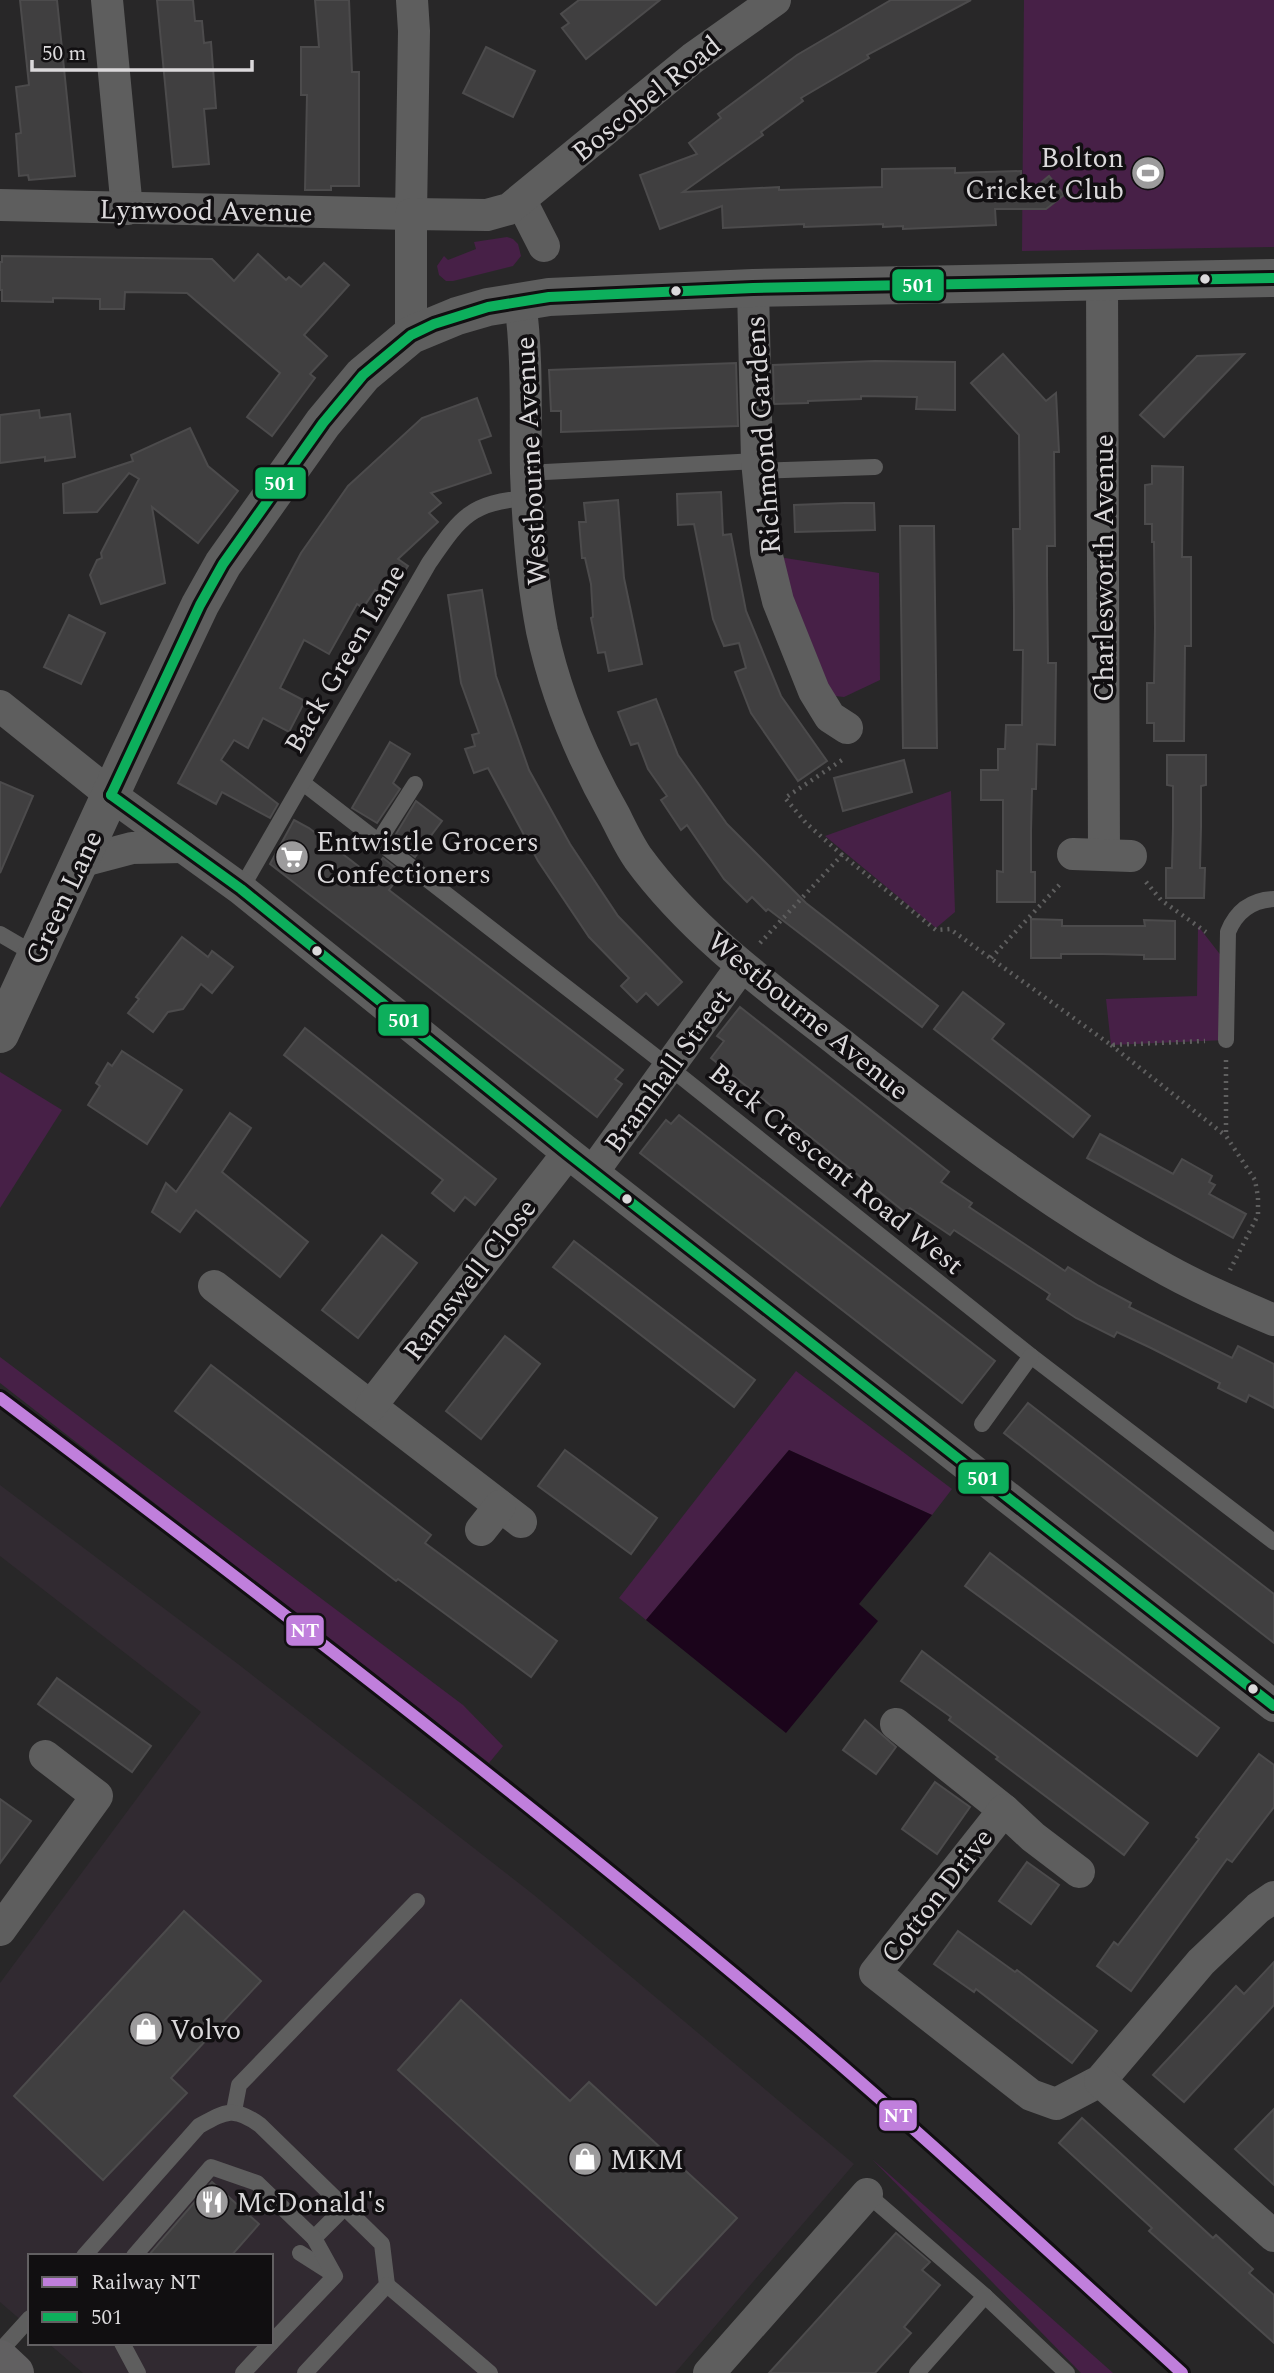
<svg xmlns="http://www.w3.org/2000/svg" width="1274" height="2373" font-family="Spectral,serif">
<rect width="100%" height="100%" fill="#282728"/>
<polygon fill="#312a31" points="0,1485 238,1664 534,1895 854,2164 675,2373 83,2373 48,2343 271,2343 271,2256 30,2256 30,2328 0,2302 0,1983 201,1712 0,1556"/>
<g fill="#472047">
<polygon points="1024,0 1274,0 1274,247 1022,251"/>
<polygon points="507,237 513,239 518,244 521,256 513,266 453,281 446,281 439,275 437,266 444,256 448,260 476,249 474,242"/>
<polygon points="779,557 879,573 880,680 844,697 826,695"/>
<polygon points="951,791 955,912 936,928 825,836"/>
<polygon points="1198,926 1226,962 1226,1040 1111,1045 1106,999 1197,996"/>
<polygon points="0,1072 62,1110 0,1208"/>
<polygon points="0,1357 463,1705 503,1746 489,1763 0,1383"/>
<polygon points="796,1371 952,1489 932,1515 789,1450 646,1620 619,1598"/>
<polygon points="872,2159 1113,2373 1081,2373"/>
</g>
<polygon fill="#1b041b" points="789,1450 932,1515 859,1604 878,1621 786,1733 646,1620"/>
<g fill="#403f40" stroke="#4c4b4c" stroke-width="2">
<polygon points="20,0 57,0 75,176 29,180 28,175 19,176 16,134 21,133 16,87 29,85"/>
<polygon points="157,0 193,0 195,21 202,21 204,43 211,42 216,108 204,109 209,164 173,167"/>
<polygon points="315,0 349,0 352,72 359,72 359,186 331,186 331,190 305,190 307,95 301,95 301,47 319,47"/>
<polygon points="579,0 660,0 586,59 562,28 569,23 561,14"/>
<polygon points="891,0 971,0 867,55 869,58 801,98 803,101 761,132 763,135 683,192 779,187 779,190 882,187 882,169 955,168 955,173 1021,171 1021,199 1049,176 1064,195 1046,209 995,209 996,225 903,229 903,226 883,227 883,224 804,227 804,224 723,228 722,206 660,229 640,175 697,154 689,143 721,118 718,114 797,55"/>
<polygon points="486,47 535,71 513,117 463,93"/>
<polygon points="258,254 286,280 289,277 301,287 324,263 349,285 304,335 327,356 310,374 315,378 272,436 247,417 280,373 187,293 125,292 124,309 100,309 100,299 53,298 53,302 2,301 2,290 0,290 0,262 2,262 2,256 212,259 234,281"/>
<polygon points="1003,354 1046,401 1056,393 1059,452 1054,452 1055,546 1047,546 1047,577 1048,663 1056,663 1055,745 1037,744 1036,789 1032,789 1031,831 1031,872 1035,872 1035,902 997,902 997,871 1003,872 1003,800 981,800 981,770 998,770 998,749 1005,749 1006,725 1022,725 1023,650 1014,650 1014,609 1013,529 1020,529 1019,435 971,383"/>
<polygon points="1244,354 1164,437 1140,415 1197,356"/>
<polygon points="875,361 955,362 955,410 916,409 917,397 861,396 861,399 808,401 808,403 774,404 773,365"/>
<polygon points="736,363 738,426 561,432 561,411 551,411 549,370"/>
<polygon points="477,398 491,436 479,440 491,473 431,493 441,503 429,513 438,522 398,559 408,566 386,598 375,590 363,608 357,604 329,654 304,640 280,688 305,701 289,732 263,718 248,748 234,740 221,760 278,804 270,818 222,792 216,804 178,783 301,553 348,486 422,418"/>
<polygon points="39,410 40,418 70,414 75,457 45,461 45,457 0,463 0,415"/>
<polygon points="190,428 208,466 238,491 198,543 152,507 165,583 101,604 90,575 97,560 102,558 101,553 139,479 129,473 97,512 64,513 63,484 133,461 131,455"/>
<polygon points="1152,466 1183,467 1182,557 1191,557 1191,646 1185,646 1184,741 1154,741 1154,723 1147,723 1147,683 1154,683 1155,628 1154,542 1152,542 1152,524 1145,524 1145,485 1152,484"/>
<polygon points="721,492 723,535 731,534 746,611 781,696 827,761 798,781 751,713 735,672 746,668 739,643 724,646 713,619 694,524 678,525 677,494"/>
<polygon points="618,500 624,578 642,664 609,671 605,652 598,653 591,618 593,617 591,584 585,558 582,558 579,522 586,522 584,503"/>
<polygon points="844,503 874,503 875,530 795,532 794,505"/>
<polygon points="900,526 934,526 937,748 903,748"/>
<polygon points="482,590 496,676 529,770 570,844 618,916 682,982 658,1005 646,993 637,1002 621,986 629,978 589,937 538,861 488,768 474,773 465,749 475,746 472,735 479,733 461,683 448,595"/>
<polygon points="69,615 105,633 81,684 44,667"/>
<polygon points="656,699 678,755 727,824 806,903 938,1006 922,1027 768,909 766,911 752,897 747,902 724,879 687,825 681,830 661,800 667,796 648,769 638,743 631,745 618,712"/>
<polygon points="390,742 410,754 393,783 400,789 377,823 352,808"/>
<polygon points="1167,755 1206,755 1206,785 1201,786 1201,827 1200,868 1205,868 1204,898 1166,898 1166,868 1172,868 1173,827 1173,786 1167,785"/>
<polygon points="904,760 912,792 843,811 834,778"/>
<polygon points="0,782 33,796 0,873"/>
<polygon points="416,801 442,821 415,857 396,842 400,837 396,834"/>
<polygon points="294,820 309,828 370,875 383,858 402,873 389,890 623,1070 615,1079 622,1084 597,1117 270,864"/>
<polygon points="1031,919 1062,920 1062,926 1145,926 1144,920 1175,921 1175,959 1144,959 1144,955 1103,954 1061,954 1061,958 1031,958"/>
<polygon points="182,937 208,957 212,951 233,967 212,993 201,984 183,1009 168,1012 153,1032 128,1013 139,999 136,997"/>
<polygon points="963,992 1004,1024 992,1039 1090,1116 1073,1137 934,1029"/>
<polygon points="740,1007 949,1172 941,1182 972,1203 969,1207 1065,1271 1068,1267 1099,1286 1131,1303 1129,1307 1232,1358 1238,1346 1274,1364 1274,1408 1249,1395 1246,1402 1218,1388 1220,1383 1151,1348 1117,1332 1114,1337 1076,1318 1047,1299 1050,1294 954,1230 950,1235 910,1208 906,1213 711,1058 724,1041 717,1036"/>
<polygon points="305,1028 496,1179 475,1205 465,1197 454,1211 432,1193 443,1180 284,1055"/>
<polygon points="122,1051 182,1090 147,1144 88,1105 100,1086 96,1083 108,1063 112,1066"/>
<polygon points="230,1113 251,1128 222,1172 308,1242 280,1277 196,1210 180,1232 152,1212 166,1183 176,1192"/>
<polygon points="679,1115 995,1361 962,1403 640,1153 666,1120 671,1124"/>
<polygon points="1100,1134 1173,1174 1182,1159 1212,1176 1209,1182 1215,1185 1209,1194 1246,1214 1233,1238 1087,1158"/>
<polygon points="382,1235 417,1263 358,1338 322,1310"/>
<polygon points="574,1241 755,1380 734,1407 553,1267"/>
<polygon points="505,1336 540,1364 481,1439 446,1411"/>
<polygon points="211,1365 431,1535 425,1543 557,1641 531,1677 398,1579 396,1581 175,1411"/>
<polygon points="1028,1403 1274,1594 1274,1643 1004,1433"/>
<polygon points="565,1450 657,1518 631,1554 538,1486"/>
<polygon points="990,1553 1219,1728 1197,1756 965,1586"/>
<polygon points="922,1651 1148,1823 1124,1855 996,1759 998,1757 949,1720 951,1717 901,1681"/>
<polygon points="57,1678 151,1746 132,1772 38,1704"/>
<polygon points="865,1720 896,1747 876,1774 843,1750"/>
<polygon points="1259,1754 1274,1765 1274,1807 1232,1862 1227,1859 1131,1991 1097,1966 1114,1942 1118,1945 1199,1839 1196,1837"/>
<polygon points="935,1782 970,1807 937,1854 902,1829"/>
<polygon points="0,1799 31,1821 0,1863"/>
<polygon points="1027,1862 1059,1885 1031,1924 999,1901"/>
<polygon points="184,1911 261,1981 171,2078 187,2093 103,2180 14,2096"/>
<polygon points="958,1931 1015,1972 1017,1970 1097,2031 1072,2063 976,1989 974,1992 934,1964"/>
<polygon points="1274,1962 1274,2005 1184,2102 1153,2075 1236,1986 1244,1994"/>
<polygon points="461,2000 570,2101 589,2082 737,2218 656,2305 398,2070"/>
<polygon points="1274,2109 1274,2185 1235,2149"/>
<polygon points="1082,2118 1213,2238 1216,2235 1253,2269 1249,2273 1274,2295 1274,2343 1149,2231 1152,2228 1059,2143"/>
<polygon points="212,2182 259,2224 231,2256 148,2256"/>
<polygon points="896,2233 930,2262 922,2270 940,2285 904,2327 911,2333 875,2373 769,2373"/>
</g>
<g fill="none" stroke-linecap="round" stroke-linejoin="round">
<g stroke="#5f5f5f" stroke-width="4.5" stroke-dasharray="2 5" stroke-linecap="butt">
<polyline points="842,855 806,823 785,798 842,760 842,756"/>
<polyline points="1146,882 1161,900 1206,932"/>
<polyline points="760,943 842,855 936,930 950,929 1111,1045 1205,1041"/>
<polyline points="991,958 1062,882"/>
<polyline points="1111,1045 1226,1136"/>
<polyline points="1226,1060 1226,1136 1255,1180 1258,1197 1258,1215 1230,1270"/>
</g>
<g stroke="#5e5e5e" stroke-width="16">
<polyline points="758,471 875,467"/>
<polyline points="526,473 757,461"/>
<polyline points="303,783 669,1067 1031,1356 1274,1542"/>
<polyline points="378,842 415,784"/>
<path d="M241 889 429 563C461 517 469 503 527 498"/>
<polyline points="0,934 36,955"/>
<path d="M1226 1040 1228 932C1236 912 1251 900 1274 899"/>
<polyline points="982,1424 1031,1356"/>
<polyline points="234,2111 239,2085 417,1901"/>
<polyline points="867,2194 985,2296 1067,2373"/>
<polyline points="314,2238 344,2208"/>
<polyline points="300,2253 333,2274"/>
<path d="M84 2256 199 2126C226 2111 234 2106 260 2125L382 2244 387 2285 305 2373"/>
<polyline points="134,2256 211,2167 257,2183 314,2238 335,2276 271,2343"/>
<polyline points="387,2285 490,2373"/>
<polyline points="122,2343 138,2373"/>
<polyline points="0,2351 30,2318"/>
<polyline points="243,2373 271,2343"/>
<polyline points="917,2373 985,2296"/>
</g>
<g stroke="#5e5e5e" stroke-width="32">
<polyline points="107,0 127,209"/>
<polyline points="521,201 544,246"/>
<polyline points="0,205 411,214 414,31 412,0"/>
<polyline points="1102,281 1104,855"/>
<polyline points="753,288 757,461 766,552 778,601 814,691 830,717 847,728"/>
<path d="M520 301C528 358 525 416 526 473 528 526 532 579 542 631 556 696 582 758 615 816 622 830 629 845 638 858 692 932 768 987 840 1043 942 1122 1043 1201 1156 1264 1194 1286 1234 1303 1274 1320"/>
<polyline points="411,335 411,214 487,215 509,209 693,58 775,0"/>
<polyline points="0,706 111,795 241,889 568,1153 1274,1706"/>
<polyline points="1073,854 1131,856"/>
<polyline points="79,862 132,848 183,847"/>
<polyline points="593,1172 741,967"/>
<polyline points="214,1286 521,1522"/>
<polyline points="371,1406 568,1153"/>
<polyline points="481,1530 500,1506"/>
<polyline points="896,1724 1004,1810"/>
<polyline points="1079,1872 1033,1837 1004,1810 875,1973 1031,2095 1056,2104 1100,2081 1201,1962 1258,1908 1274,1897"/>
<polyline points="0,1930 97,1796 45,1756"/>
<polyline points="1100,2081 1274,2236"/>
<polyline points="709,2373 867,2194"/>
</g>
<polyline stroke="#5e5e5e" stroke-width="38" points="0,1034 125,763 200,605 223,564 323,423 363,375 411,335 457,316 488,307 549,297 753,288 1274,278"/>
<polyline stroke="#616061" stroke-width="38" points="0,2359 15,2373"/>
<g stroke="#110f11" stroke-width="16">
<g id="bus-1">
<polyline points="111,795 241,889 568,1153 1274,1706"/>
<polyline points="111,795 200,605 223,564 323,423 363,375 411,335 434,324 488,307 549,297 753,288 1274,278"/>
</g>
</g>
<use href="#bus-1" stroke="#0daf5c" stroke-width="10"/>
<g stroke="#110f11" stroke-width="18">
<path id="rail-1" d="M0 1398C271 1602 539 1809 798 2028 929 2140 1055 2257 1182 2373"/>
</g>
<use href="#rail-1" stroke="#c07fdc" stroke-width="12"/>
</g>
<defs>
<g id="stadium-disc" transform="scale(1.75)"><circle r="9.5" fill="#9c9b9c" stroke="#110f11"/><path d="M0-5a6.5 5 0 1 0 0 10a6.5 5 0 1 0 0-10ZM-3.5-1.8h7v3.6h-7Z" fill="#fff"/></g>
<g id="supermarket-disc" transform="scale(1.75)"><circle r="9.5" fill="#9c9b9c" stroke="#110f11"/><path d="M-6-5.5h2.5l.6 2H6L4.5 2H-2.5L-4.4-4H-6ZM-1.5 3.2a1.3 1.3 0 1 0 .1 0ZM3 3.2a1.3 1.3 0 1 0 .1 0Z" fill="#fff"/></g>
<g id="shop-disc" transform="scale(1.75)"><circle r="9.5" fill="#9c9b9c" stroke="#110f11"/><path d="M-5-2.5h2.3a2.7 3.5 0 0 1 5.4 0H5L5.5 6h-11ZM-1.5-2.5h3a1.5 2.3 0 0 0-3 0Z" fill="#fff"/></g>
<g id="restaurant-disc" transform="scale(1.75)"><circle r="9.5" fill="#9c9b9c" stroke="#110f11"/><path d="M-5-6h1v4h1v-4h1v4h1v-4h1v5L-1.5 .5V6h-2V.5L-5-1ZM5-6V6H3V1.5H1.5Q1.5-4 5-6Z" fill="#fff"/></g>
</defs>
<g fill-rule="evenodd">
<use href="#stadium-disc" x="1148" y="173"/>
<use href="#supermarket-disc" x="292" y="857"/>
<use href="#shop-disc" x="146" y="2029"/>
<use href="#shop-disc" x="585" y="2159"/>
<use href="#restaurant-disc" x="212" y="2202"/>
</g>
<g fill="#dbd9db" stroke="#110f11" stroke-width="2.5">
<circle cx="1205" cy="279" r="6"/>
<circle cx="676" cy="291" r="6"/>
<circle cx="317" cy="951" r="6"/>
<circle cx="627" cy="1199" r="6"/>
<circle cx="1253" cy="1689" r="6"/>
</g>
<g text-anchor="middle" stroke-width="7" stroke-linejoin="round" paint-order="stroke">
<g font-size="28" fill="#dbd9db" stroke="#110f11">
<text transform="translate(646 98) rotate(-39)" y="10">Boscobel Road</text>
<text transform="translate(206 210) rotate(1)" y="10">Lynwood Avenue</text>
<text transform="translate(762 435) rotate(-94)" y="10">Richmond Gardens</text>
<text transform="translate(530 461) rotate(-93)" y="10">Westbourne Avenue</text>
<text transform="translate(1103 568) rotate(-90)" y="10">Charlesworth Avenue</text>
<text transform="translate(344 658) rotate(-60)" y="10">Back Green Lane</text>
<text transform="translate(63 897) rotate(-65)" y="10">Green Lane</text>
<text transform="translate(809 1015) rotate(39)" y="10">Westbourne Avenue</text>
<text transform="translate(667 1070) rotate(-54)" y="10">Bramhall Street</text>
<text transform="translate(837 1168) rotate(39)" y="10">Back Crescent Road West</text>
<text transform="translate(469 1279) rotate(-52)" y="10">Ramswell Close</text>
<text transform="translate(936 1895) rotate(-52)" y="10">Cotton Drive</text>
</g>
<g font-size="28" fill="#dbd9db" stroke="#110f11" text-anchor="start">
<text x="1124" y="167" text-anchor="end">Bolton<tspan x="1124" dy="32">Cricket Club</tspan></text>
<text x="316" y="851">Entwistle Grocers<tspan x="316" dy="32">Confectioners</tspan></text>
<text x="170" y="2039">Volvo</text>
<text x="610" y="2169">MKM</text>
<text x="236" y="2212">McDonald's</text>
</g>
</g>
<g stroke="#110f11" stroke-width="2.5">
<rect x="891" y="268" width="54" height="34" rx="7" fill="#0daf5c"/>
<rect x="254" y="466" width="53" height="34" rx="7" fill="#0daf5c"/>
<rect x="377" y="1003" width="53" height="34" rx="7" fill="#0daf5c"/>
<rect x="957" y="1461" width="53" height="34" rx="7" fill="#0daf5c"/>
<rect x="285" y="1614" width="40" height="33" rx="7" fill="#c07fdc"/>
<rect x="878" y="2099" width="40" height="33" rx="7" fill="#c07fdc"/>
</g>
<g font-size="19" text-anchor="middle" font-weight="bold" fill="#fff">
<text x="918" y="292">501</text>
<text x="280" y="490">501</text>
<text x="404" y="1027">501</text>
<text x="983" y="1485">501</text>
<text x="305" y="1637">NT</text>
<text x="898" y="2122">NT</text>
</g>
<rect x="28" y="2254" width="245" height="91" fill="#110f11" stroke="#626062" stroke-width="2"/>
<rect x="42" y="2277" width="35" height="10" fill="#c07fdc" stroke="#626062" stroke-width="2"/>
<text x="91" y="2289" font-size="21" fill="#dbd9db">Railway NT</text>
<rect x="42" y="2312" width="35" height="10" fill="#0daf5c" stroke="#626062" stroke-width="2"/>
<text x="91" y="2324" font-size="21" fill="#dbd9db">501</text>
<path d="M32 60v10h220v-10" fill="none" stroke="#dbd9db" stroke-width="3.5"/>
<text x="42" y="60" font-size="21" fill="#dbd9db" stroke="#110f11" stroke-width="5" paint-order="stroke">50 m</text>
</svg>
